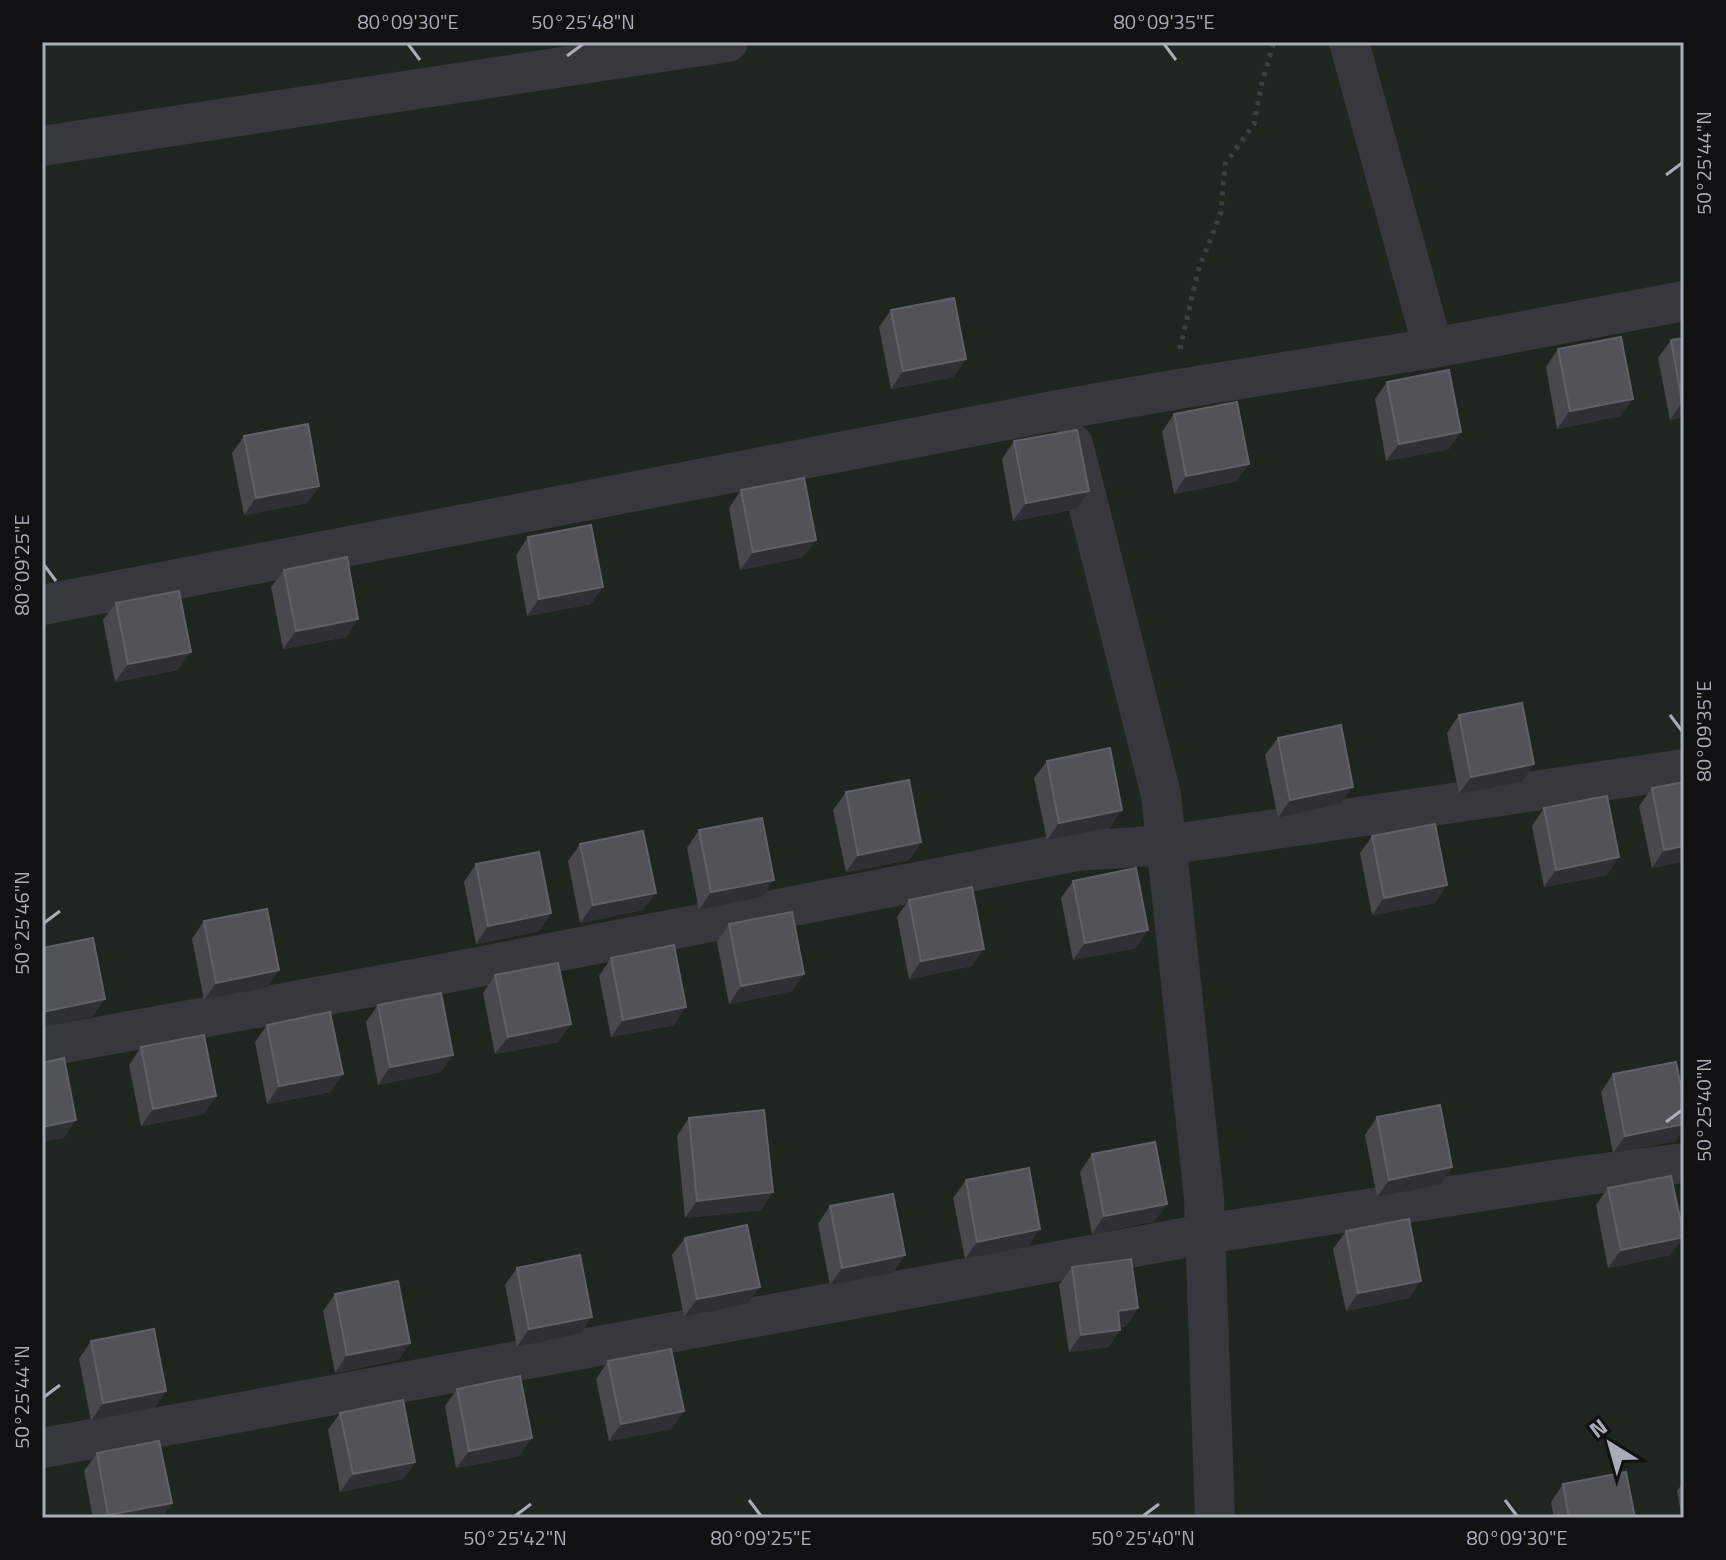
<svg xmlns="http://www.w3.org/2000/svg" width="1726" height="1560" font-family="'Titillium Web',sans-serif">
<rect width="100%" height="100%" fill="#161618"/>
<rect fill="#1e261f" x="42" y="42" width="1642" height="1476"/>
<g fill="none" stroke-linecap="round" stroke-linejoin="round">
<polyline stroke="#3d3f44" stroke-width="5" stroke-dasharray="4 6" stroke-linecap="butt" points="1180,349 1198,271 1221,212 1225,164 1254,124 1262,82 1274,42"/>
<g stroke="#37383d" stroke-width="40">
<polyline points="1349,42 1433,348"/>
<polyline points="42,146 728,42"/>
<polyline points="1073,444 1161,795 1204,1198 1215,1518"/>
<polyline points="42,605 1064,409 1173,390 1433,348 1684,301"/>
<polyline points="42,1047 442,974 1077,851 1167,845 1684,769"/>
<polyline points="42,1448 198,1420 1205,1234 1588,1175 1684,1163"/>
</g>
</g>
<g fill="#47494d">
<polygon points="891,310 966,359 953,377 891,389 879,327"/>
<polygon points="1684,338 1684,417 1670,420 1658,358 1671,340"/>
<polygon points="1558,349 1620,416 1557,429 1546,367"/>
<polygon points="1387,382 1449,449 1386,461 1375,399"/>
<polygon points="1174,414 1237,481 1174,494 1162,432"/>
<polygon points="244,436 319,486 307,503 244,515 232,453"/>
<polygon points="1014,441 1076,509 1013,521 1002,459"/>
<polygon points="741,490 803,557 740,570 729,508"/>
<polygon points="528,537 591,604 527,616 516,555"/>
<polygon points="284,570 358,619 346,637 283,649 271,587"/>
<polygon points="116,603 178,670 115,682 103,620"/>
<polygon points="1459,715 1522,782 1459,794 1447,733"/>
<polygon points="1278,738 1340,804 1278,818 1265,755"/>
<polygon points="1047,761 1110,828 1047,840 1034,778"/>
<polygon points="1652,788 1684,861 1652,868 1639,806"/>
<polygon points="846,792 921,842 909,860 846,872 833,810"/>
<polygon points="1544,808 1607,875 1544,887 1532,826"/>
<polygon points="699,830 762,897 699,910 687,848"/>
<polygon points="1372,836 1435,903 1372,915 1360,853"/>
<polygon points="580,844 643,910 580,923 568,861"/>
<polygon points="476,864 551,913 539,931 476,944 464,882"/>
<polygon points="1073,881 1136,948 1073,960 1061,898"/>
<polygon points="909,900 972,966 909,979 897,917"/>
<polygon points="204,921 267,988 204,1000 192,939"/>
<polygon points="729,924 792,991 729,1004 717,942"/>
<polygon points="611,958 674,1025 611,1037 599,976"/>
<polygon points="495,975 558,1042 495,1054 483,993"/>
<polygon points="378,1005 441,1072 378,1085 366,1022"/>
<polygon points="267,1025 343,1074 330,1092 267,1104 255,1042"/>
<polygon points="141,1047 216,1096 204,1114 141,1126 129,1065"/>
<polygon points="1613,1074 1676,1141 1613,1153 1601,1092"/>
<polygon points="1377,1117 1452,1167 1440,1185 1377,1197 1365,1135"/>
<polygon points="689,1118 761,1210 685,1218 677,1136"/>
<polygon points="1092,1154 1155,1221 1092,1234 1080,1172"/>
<polygon points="966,1180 1028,1247 965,1259 953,1198"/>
<polygon points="1608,1188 1671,1255 1608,1268 1596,1205"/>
<polygon points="830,1206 893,1273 830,1285 818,1224"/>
<polygon points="1346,1231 1409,1298 1346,1311 1333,1249"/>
<polygon points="685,1238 747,1304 684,1317 672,1255"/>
<polygon points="1072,1267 1138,1308 1126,1326 1120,1327 1120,1330 1108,1347 1069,1352 1059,1285"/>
<polygon points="517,1268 580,1334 517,1347 505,1285"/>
<polygon points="335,1294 410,1343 398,1360 335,1373 323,1311"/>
<polygon points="91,1341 166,1391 154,1408 91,1421 79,1359"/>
<polygon points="608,1361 672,1429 609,1441 596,1379"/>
<polygon points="457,1389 519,1456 456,1468 445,1406"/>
<polygon points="340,1413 415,1462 403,1479 340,1492 328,1430"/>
<polygon points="97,1453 172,1503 161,1518 93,1518 84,1471"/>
<polygon points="1684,1481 1684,1518 1682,1518 1677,1491"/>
<polygon points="1563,1484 1635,1518 1554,1518 1551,1502"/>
</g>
<g fill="#2f3033">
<polygon points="966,359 953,377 891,389 903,371"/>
<polygon points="1633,399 1620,416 1557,429 1570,411"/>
<polygon points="1682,402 1684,402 1684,417 1670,420"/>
<polygon points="1461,432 1449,449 1386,461 1399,444"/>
<polygon points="1249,464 1237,481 1174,494 1186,476"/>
<polygon points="319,486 307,503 244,515 256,498"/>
<polygon points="1089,491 1076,509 1013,521 1026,503"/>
<polygon points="816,540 803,557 740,570 753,552"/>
<polygon points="603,587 591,604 527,616 539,599"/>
<polygon points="358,619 346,637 283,649 296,631"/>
<polygon points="191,652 178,670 115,682 128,664"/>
<polygon points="1534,764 1522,782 1459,794 1471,777"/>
<polygon points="1353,787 1340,804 1278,818 1290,800"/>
<polygon points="1122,810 1110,828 1047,840 1059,823"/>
<polygon points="921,842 909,860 846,872 858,855"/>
<polygon points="1684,846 1684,861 1652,868 1664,850"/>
<polygon points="1619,857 1607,875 1544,887 1556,870"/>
<polygon points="774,880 762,897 699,910 711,892"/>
<polygon points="1447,885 1435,903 1372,915 1384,898"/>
<polygon points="656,893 643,910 580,923 593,905"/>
<polygon points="551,913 539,931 476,944 488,926"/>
<polygon points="1148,930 1136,948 1073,960 1085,943"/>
<polygon points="984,949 972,966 909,979 921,961"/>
<polygon points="279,970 267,988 204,1000 216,983"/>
<polygon points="804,974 792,991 729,1004 741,986"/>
<polygon points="105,999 92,1017 42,1027 42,1012"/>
<polygon points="686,1007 674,1025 611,1037 623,1020"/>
<polygon points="571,1024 558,1042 495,1054 508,1037"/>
<polygon points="453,1055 441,1072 378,1085 390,1067"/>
<polygon points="343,1074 330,1092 267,1104 279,1086"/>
<polygon points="216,1096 204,1114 141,1126 153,1109"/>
<polygon points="76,1120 64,1138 42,1142 42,1127"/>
<polygon points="1684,1124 1684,1129 1676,1141 1613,1153 1625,1136"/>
<polygon points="1452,1167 1440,1185 1377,1197 1389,1180"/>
<polygon points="773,1192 761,1210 685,1218 697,1201"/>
<polygon points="1167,1204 1155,1221 1092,1234 1104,1216"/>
<polygon points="1040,1229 1028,1247 965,1259 977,1242"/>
<polygon points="1684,1237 1671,1255 1608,1268 1621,1250"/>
<polygon points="905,1255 893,1273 830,1285 842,1268"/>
<polygon points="1421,1281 1409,1298 1346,1311 1358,1293"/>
<polygon points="760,1287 747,1304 684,1317 697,1299"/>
<polygon points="1138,1308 1126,1326 1105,1328 1118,1311"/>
<polygon points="592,1317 580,1334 517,1347 529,1329"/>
<polygon points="1120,1330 1108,1347 1069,1352 1081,1335"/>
<polygon points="410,1343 398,1360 335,1373 347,1355"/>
<polygon points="166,1391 154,1408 91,1421 103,1403"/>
<polygon points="684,1411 672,1429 609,1441 621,1424"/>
<polygon points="532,1438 519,1456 456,1468 469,1451"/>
<polygon points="415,1462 403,1479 340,1492 353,1474"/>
<polygon points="172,1503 161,1518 106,1518 108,1515"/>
</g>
<g fill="#525359" stroke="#5f6168" stroke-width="2">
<polygon points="954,298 966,359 903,371 891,310"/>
<polygon points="1621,337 1633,399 1570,411 1558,349"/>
<polygon points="1684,338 1684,402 1682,402 1671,340"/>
<polygon points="1449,370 1461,432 1399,444 1387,382"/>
<polygon points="1237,402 1249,464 1186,476 1174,414"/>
<polygon points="308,424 319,486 256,498 244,436"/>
<polygon points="1077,430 1089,491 1026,503 1014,441"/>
<polygon points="804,478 816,540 753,552 741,490"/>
<polygon points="591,525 603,587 539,599 528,537"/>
<polygon points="347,557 358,619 296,631 284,570"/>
<polygon points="179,591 191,652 128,664 116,603"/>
<polygon points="1522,703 1534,764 1471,777 1459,715"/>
<polygon points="1341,725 1353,787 1290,800 1278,738"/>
<polygon points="1110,748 1122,810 1059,823 1047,761"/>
<polygon points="909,780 921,842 858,855 846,792"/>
<polygon points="1684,782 1684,846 1664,850 1652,788"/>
<polygon points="1607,796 1619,857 1556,870 1544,808"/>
<polygon points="762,818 774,880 711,892 699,830"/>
<polygon points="1435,824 1447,885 1384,898 1372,836"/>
<polygon points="643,831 656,893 593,905 580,844"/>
<polygon points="539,852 551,913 488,926 476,864"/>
<polygon points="1136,868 1148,930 1085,943 1073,881"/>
<polygon points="972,887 984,949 921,961 909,900"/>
<polygon points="267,909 279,970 216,983 204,921"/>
<polygon points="792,912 804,974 741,986 729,924"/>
<polygon points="93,938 105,999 42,1012 42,948"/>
<polygon points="674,945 686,1007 623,1020 611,958"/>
<polygon points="558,963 571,1024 508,1037 495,975"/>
<polygon points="441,993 453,1055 390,1067 378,1005"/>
<polygon points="330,1012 343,1074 279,1086 267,1025"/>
<polygon points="204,1035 216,1096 153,1109 141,1047"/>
<polygon points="64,1058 76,1120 42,1127 42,1063"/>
<polygon points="1676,1062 1684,1103 1684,1124 1625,1136 1613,1074"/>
<polygon points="1440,1105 1452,1167 1389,1180 1377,1117"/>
<polygon points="764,1110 773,1192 697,1201 689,1118"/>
<polygon points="1155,1142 1167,1204 1104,1216 1092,1154"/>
<polygon points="1029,1168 1040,1229 977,1242 966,1180"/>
<polygon points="1671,1176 1684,1237 1621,1250 1608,1188"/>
<polygon points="893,1194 905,1255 842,1268 830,1206"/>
<polygon points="1409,1219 1421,1281 1358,1293 1346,1231"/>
<polygon points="747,1225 760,1287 697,1299 685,1238"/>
<polygon points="580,1255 592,1317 529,1329 517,1268"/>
<polygon points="1131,1259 1138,1308 1118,1311 1120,1330 1081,1335 1072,1267"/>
<polygon points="398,1281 410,1343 347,1355 335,1294"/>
<polygon points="154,1329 166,1391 103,1403 91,1341"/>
<polygon points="671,1349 684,1411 621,1424 608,1361"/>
<polygon points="520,1376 532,1438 469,1451 457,1389"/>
<polygon points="403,1400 415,1462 353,1474 340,1413"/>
<polygon points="159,1441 172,1503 108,1515 97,1453"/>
<polygon points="1626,1472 1635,1518 1569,1518 1563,1484"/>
</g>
<path fill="none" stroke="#a8adb8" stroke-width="3" d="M408 44 420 60M1164 44 1176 60M567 56 583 44M1666 175 1682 163M44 565 56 581M1670 715 1682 731M44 923 60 911M1666 1122 1682 1110M44 1397 60 1385M749 1500 761 1516M1505 1500 1517 1516M515 1516 531 1504M1143 1516 1159 1504"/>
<rect width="1726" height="1560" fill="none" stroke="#111113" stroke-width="88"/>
<g transform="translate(1610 1444) rotate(323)" stroke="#111113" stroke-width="6" paint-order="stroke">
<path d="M0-6L14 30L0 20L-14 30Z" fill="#a8adb8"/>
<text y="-12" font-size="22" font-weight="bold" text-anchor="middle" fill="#a8adb8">N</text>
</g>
<rect x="44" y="44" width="1638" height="1472" fill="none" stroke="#a8adb8" stroke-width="3"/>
<g font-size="20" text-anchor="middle" fill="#a8adb8">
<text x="408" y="29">80°09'30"E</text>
<text x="583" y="29">50°25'48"N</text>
<text x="1164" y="29">80°09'35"E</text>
<text transform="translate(1704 163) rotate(-90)" y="7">50°25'44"N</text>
<text transform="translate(22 565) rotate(-90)" y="7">80°09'25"E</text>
<text transform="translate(1704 731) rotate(-90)" y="7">80°09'35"E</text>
<text transform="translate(22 923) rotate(-90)" y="7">50°25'46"N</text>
<text transform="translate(1704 1110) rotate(-90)" y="7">50°25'40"N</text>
<text transform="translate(22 1397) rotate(-90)" y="7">50°25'44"N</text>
<text x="515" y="1545">50°25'42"N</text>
<text x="761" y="1545">80°09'25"E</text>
<text x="1143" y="1545">50°25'40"N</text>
<text x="1517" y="1545">80°09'30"E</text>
</g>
</svg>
